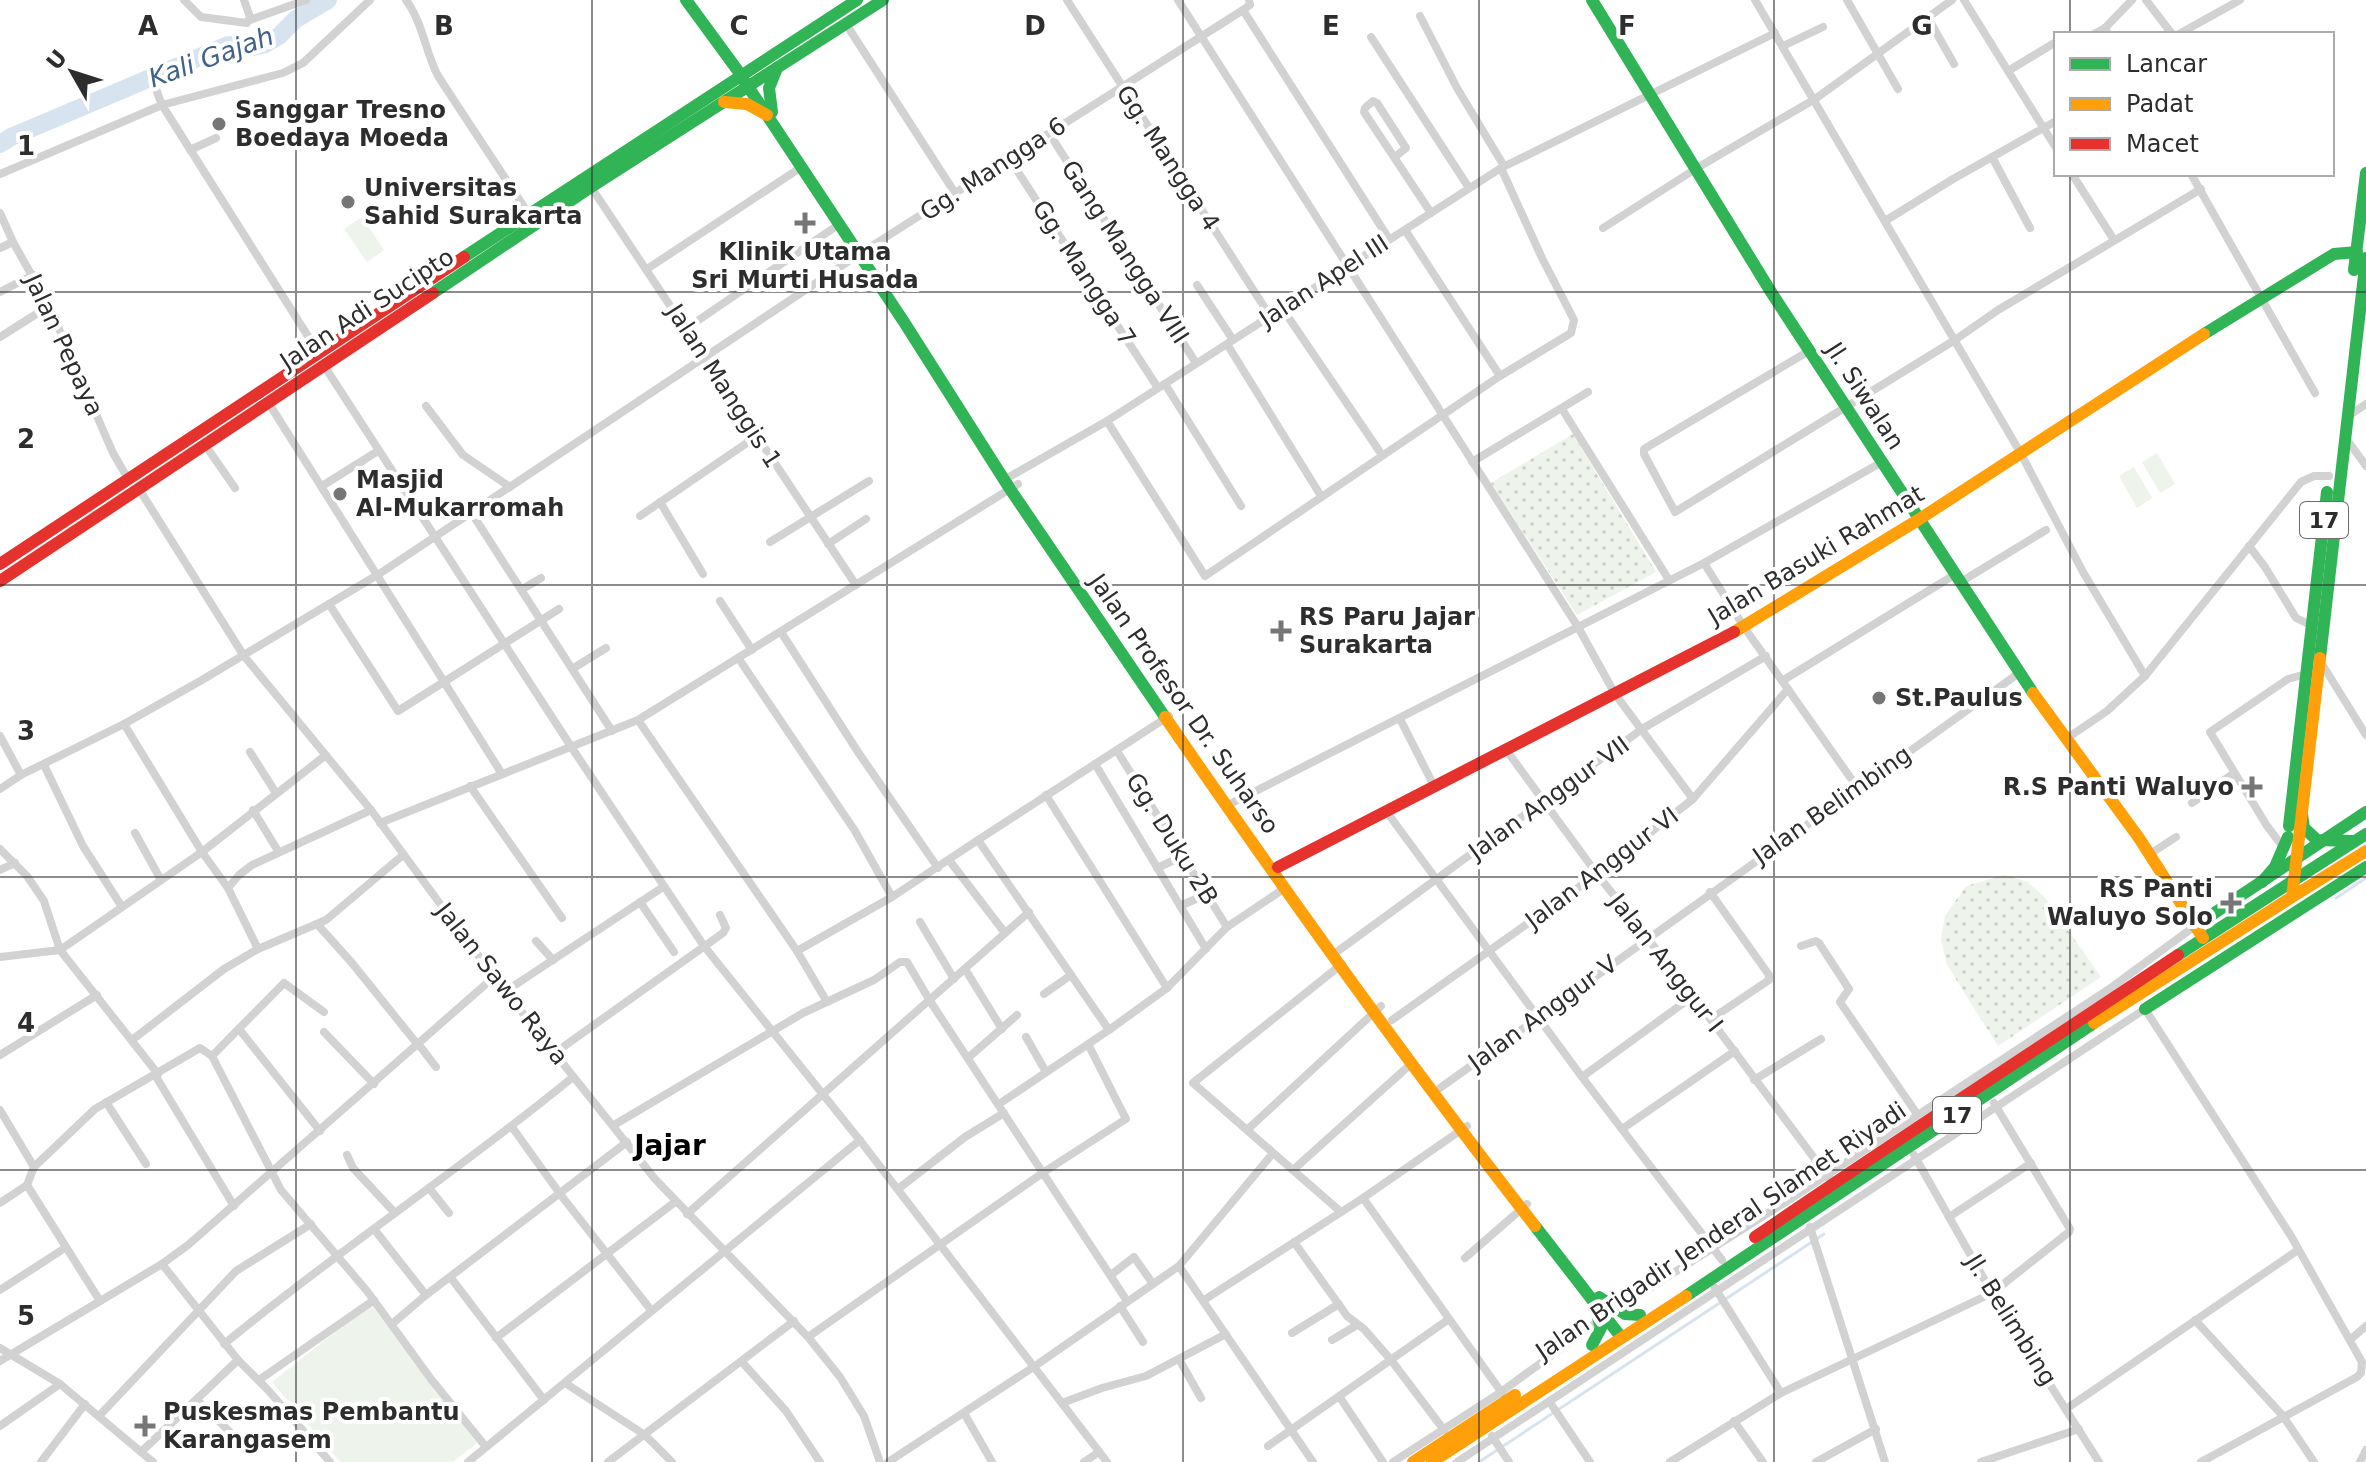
<svg xmlns="http://www.w3.org/2000/svg" width="2366" height="1462" font-family="'DejaVu Sans',sans-serif">
<defs>
<pattern id="grass-dots" width="8" height="8" patternUnits="userSpaceOnUse" patternTransform="scale(2)"><rect width="8" height="8" fill="#eef3eb"/><path d="M2 2h.1M6 6h.1" fill="none" stroke="#ccd1ca" stroke-width="1.8" stroke-linecap="round"/></pattern>
</defs>
<rect width="100%" height="100%" fill="#fff"/>
<g fill="url(#grass-dots)">
<polygon points="1573,434 1656,572 1577,615 1491,483"/>
<polygon points="2004,875 2028,882 2047,900 2101,977 1998,1046 1947,965 1941,940 1945,916 1966,886"/>
</g>
<g fill="#eef3eb">
<polygon points="362,217 384,250 367,262 344,229"/>
<polygon points="2157,453 2175,484 2160,493 2142,462"/>
<polygon points="2134,467 2152,498 2137,508 2119,476"/>
<polygon points="371,1304 477,1443 453,1462 340,1462 272,1382"/>
</g>
<g fill="none" stroke-linecap="round" stroke-linejoin="round">
<g stroke="#d8e3f0" stroke-width="3">
<polyline points="2336,898 2366,878"/>
<polyline points="1479,1462 1824,1234"/>
</g>
<polyline stroke="#d8e3f0" stroke-width="18" points="0,144 11,137 228,45 253,47 265,44 279,36 296,19 328,0"/>
<g stroke="#d2d2d2" stroke-width="8">
<polyline points="184,0 201,17 247,23 250,17 244,0"/>
<path d="M406 0C423 23 425 51 438 76L528 213"/>
<polyline points="1067,0 1270,316"/>
<polyline points="1178,0 1578,627 1615,694 1693,799"/>
<polyline points="1755,0 2020,452 2083,572 2145,676"/>
<polyline points="1847,0 1898,89"/>
<polyline points="1964,0 2008,71 2056,42"/>
<polyline points="2146,0 2172,34"/>
<polyline points="1243,10 1389,239"/>
<polyline points="1420,16 1457,88 1504,166"/>
<polyline points="1928,18 1954,64"/>
<polyline points="250,20 306,0"/>
<polyline points="846,24 955,193"/>
<polyline points="2105,28 2132,0"/>
<polyline points="2094,34 2105,28 2108,34"/>
<polyline points="2179,34 2240,0"/>
<polyline points="1371,37 1469,188"/>
<polyline points="1783,46 1823,27"/>
<polyline points="2008,71 2056,148"/>
<polyline points="151,76 162,105 318,352"/>
<polyline points="1054,141 1196,363"/>
<polyline points="190,150 216,138"/>
<polyline points="1395,157 1406,148 1377,103 1373,101 1365,108 1364,112 1431,213"/>
<polyline points="1992,157 2030,228"/>
<polyline points="1009,158 1158,388"/>
<polyline points="0,174 162,105 283,73 303,63 370,0"/>
<polyline points="2072,174 2114,240"/>
<polyline points="2191,174 2315,393"/>
<polyline points="591,187 856,585"/>
<polyline points="0,213 13,242 49,306 113,453 127,477"/>
<polyline points="1885,221 1953,179 2056,121"/>
<polyline points="1603,228 1697,168 1815,99 1952,0"/>
<polyline points="1407,233 1500,376"/>
<polyline points="0,248 13,242"/>
<polyline points="647,269 800,168"/>
<polyline points="1197,285 1233,340"/>
<polyline points="0,292 33,275"/>
<polyline points="1282,308 1382,455"/>
<polyline points="687,328 838,225"/>
<polyline points="0,337 49,306"/>
<polyline points="1227,344 1321,496"/>
<polyline points="1809,351 1644,449 1644,454 1675,512 1955,340 1998,310 2201,189"/>
<polyline points="323,364 572,748 704,946 862,1143 1107,1462"/>
<polyline points="1165,384 1241,506"/>
<polyline points="268,402 502,774"/>
<polyline points="426,406 463,455 510,487"/>
<polyline points="1562,409 1669,580"/>
<polyline points="2350,415 2366,404"/>
<polyline points="1107,421 1205,576 1500,376 1571,333 1574,320 1542,258 1501,168"/>
<polyline points="2348,441 2366,466"/>
<polyline points="210,452 235,488"/>
<polyline points="1472,462 1588,392"/>
<polyline points="1004,480 1107,421 1501,168 1775,33"/>
<polyline points="322,486 378,451"/>
<polyline points="139,489 244,656 371,810 494,977 655,1179 808,1337 840,1377 864,1416 880,1462"/>
<polyline points="660,502 703,574"/>
<polyline points="471,512 612,731"/>
<polyline points="640,516 757,436"/>
<polyline points="770,542 869,481"/>
<polyline points="828,544 866,519"/>
<polyline points="2249,546 2265,567 2296,618 2311,625"/>
<polyline points="1704,563 1744,627 1857,787"/>
<polyline points="1959,583 2046,530"/>
<polyline points="521,590 541,578"/>
<polyline points="720,601 752,650"/>
<polyline points="329,604 398,711 559,609"/>
<polyline points="781,632 858,752 938,868"/>
<polyline points="739,659 855,831 892,897"/>
<polyline points="2322,664 2366,735"/>
<polyline points="572,669 606,648"/>
<polyline points="1782,681 1954,575"/>
<polyline points="1169,716 978,840 1109,1030 1167,988 1227,927 1285,888"/>
<polyline points="1400,719 1434,786"/>
<polyline points="638,720 797,951 892,897 978,840"/>
<polyline points="124,724 202,852 228,888 258,949"/>
<polyline points="0,736 21,775"/>
<polyline points="2066,739 2107,711 2145,676 2301,482 2314,476 2329,476"/>
<polyline points="1117,751 1227,927"/>
<polyline points="1507,751 1597,874 1693,996 1829,1178"/>
<polyline points="250,752 276,793"/>
<polyline points="1095,764 1206,949"/>
<polyline points="44,765 83,846 122,907"/>
<polyline points="470,786 562,918"/>
<polyline points="0,789 21,775 124,724 202,680 379,574 864,251 1243,10 1250,5 1249,0"/>
<polyline points="1046,795 1167,988"/>
<polyline points="1232,803 1704,563 1882,462"/>
<polyline points="2192,803 2234,773"/>
<polyline points="253,810 278,851"/>
<polyline points="1386,811 1582,1077 1722,1260"/>
<polyline points="380,823 638,720 1018,484"/>
<polyline points="135,833 161,880"/>
<polyline points="2283,847 2267,826 2210,732 2288,679 2306,674"/>
<polyline points="0,849 27,876 44,901 60,950 158,1074"/>
<polyline points="2150,854 2176,837"/>
<polyline points="949,860 1005,933"/>
<polyline points="1157,868 1183,856"/>
<polyline points="0,870 15,863"/>
<polyline points="228,888 239,875 252,865 371,810"/>
<polyline points="1710,892 1769,975 1769,980 1711,1019"/>
<polyline points="640,902 674,952"/>
<polyline points="1180,906 1207,894"/>
<polyline points="920,922 954,979"/>
<polyline points="318,925 352,963 418,1045"/>
<polyline points="536,941 553,960"/>
<polyline points="1801,946 1816,941 1819,943 1849,989 1840,1002 1917,1114"/>
<polyline points="797,951 827,1002"/>
<polyline points="1338,951 1642,729 1766,656"/>
<polyline points="0,957 60,950 202,852 326,755"/>
<polyline points="965,969 1002,1029"/>
<polyline points="506,991 663,887"/>
<polyline points="1044,994 1071,975"/>
<polyline points="1392,1020 1597,874 1693,799 1788,689"/>
<polyline points="239,1029 320,1131"/>
<polyline points="324,1032 374,1084"/>
<polyline points="1026,1037 1046,1072"/>
<polyline points="132,1040 224,969 258,949 326,920 403,855"/>
<polyline points="419,1045 436,1067"/>
<polyline points="556,1052 723,933 726,928 720,915"/>
<polyline points="0,1055 97,995"/>
<polyline points="212,1056 284,983 324,1012"/>
<polyline points="968,1058 1017,1015"/>
<polyline points="155,1075 234,1206"/>
<polyline points="1582,1077 1693,996"/>
<polyline points="1754,1080 1821,1039"/>
<polyline points="1440,1088 2019,673"/>
<polyline points="106,1102 146,1164"/>
<polyline points="999,1104 1109,1030"/>
<polyline points="0,1110 34,1167"/>
<polyline points="614,1125 803,1013 874,980 900,962 907,962 930,1001 1127,1301"/>
<polyline points="512,1127 560,1194 651,1310"/>
<polyline points="1622,1129 1735,1051"/>
<polyline points="1247,1130 1381,1006"/>
<polyline points="347,1155 353,1168 395,1213"/>
<polyline points="1914,1155 1992,1293 2099,1462"/>
<polyline points="1293,1170 1412,1063"/>
<polyline points="27,1185 100,1301"/>
<polyline points="429,1188 449,1213"/>
<polyline points="898,1189 965,1137 1004,1113"/>
<polyline points="1363,1198 1502,1393"/>
<polyline points="0,1203 27,1185 34,1167 95,1109 200,1048 212,1056 281,1190 367,1291 431,1379 486,1447"/>
<polyline points="1341,1212 1193,1083 1342,964"/>
<polyline points="687,1214 1029,912"/>
<polyline points="1949,1217 2031,1163"/>
<polyline points="1810,1227 1885,1462"/>
<polyline points="374,1229 426,1295"/>
<polyline points="1294,1242 1347,1316 1364,1329 1391,1360 1444,1430"/>
<polyline points="1465,1258 1527,1204"/>
<polyline points="162,1264 238,1360 268,1390 330,1462"/>
<polyline points="1179,1266 1313,1462"/>
<polyline points="1111,1275 1134,1257 1153,1284"/>
<polyline points="451,1278 544,1400"/>
<polyline points="1715,1288 1781,1393 1992,1293 2069,1232 2070,1229 1994,1103"/>
<polyline points="0,1290 65,1248"/>
<polyline points="1204,1300 1363,1198 1467,1126"/>
<polyline points="1120,1306 1143,1342"/>
<polyline points="1618,1308 1795,1196 2112,987 2195,926"/>
<polyline points="2195,1320 2283,1416 2314,1462"/>
<polyline points="392,1324 426,1295 627,1142"/>
<polyline points="1292,1333 1339,1304"/>
<polyline points="808,1337 1044,1172 1126,1119 1088,1044"/>
<polyline points="496,1338 675,1202"/>
<polyline points="2351,1339 2366,1326"/>
<polyline points="1332,1340 1357,1325"/>
<path d="M224 1344C337 1251 460 1170 573 1077"/>
<polyline points="0,1348 60,1384 153,1462"/>
<polyline points="1179,1359 1201,1398"/>
<polyline points="0,1361 162,1264 188,1245 494,977"/>
<polyline points="742,1362 786,1411 820,1462"/>
<polyline points="259,1380 374,1300"/>
<polyline points="565,1383 645,1435 672,1462"/>
<polyline points="1339,1396 1383,1462"/>
<polyline points="197,1400 234,1436"/>
<polyline points="1549,1401 1590,1462"/>
<polyline points="1062,1403 1102,1388 1146,1376 1226,1334"/>
<polyline points="2066,1409 2298,1250"/>
<polyline points="964,1413 992,1462"/>
<polyline points="99,1416 236,1271 311,1224"/>
<polyline points="1734,1421 1763,1462"/>
<polyline points="0,1426 60,1384"/>
<polyline points="1492,1436 1509,1462"/>
<polyline points="1268,1446 1449,1319"/>
<polyline points="141,1452 238,1360"/>
<polyline points="41,1462 85,1404"/>
<polyline points="468,1462 860,1140"/>
<polyline points="608,1462 794,1321"/>
<polyline points="888,1462 1035,1366 1179,1266 1273,1153"/>
<polyline points="1084,1462 1099,1452"/>
<polyline points="1393,1462 1501,1392 1600,1320"/>
<polyline points="1457,1462 2145,1009 2291,1236 2362,1362 2361,1373 2357,1377 2201,1462"/>
<polyline points="1670,1462 1781,1393"/>
<polyline points="1816,1462 1876,1429"/>
<polyline points="1981,1462 2079,1429"/>
<polyline points="2360,1462 2366,1450"/>
</g>
<g stroke="#30b455" stroke-width="12">
<polyline points="686,0 741,75"/>
<polyline points="1592,0 1771,292 2033,693"/>
<polyline points="743,79 904,322 1010,489 1165,717"/>
<polyline points="772,112 769,88 777,68"/>
<polyline points="464,257 857,0"/>
<polyline points="2354,270 2366,173"/>
<polyline points="433,293 591,187 883,0"/>
<polyline points="2204,334 2334,254 2357,252"/>
<polyline points="2320,658 2366,258"/>
<polyline points="2302,814 2304,828 2317,840 2354,841"/>
<polyline points="2289,826 2327,492"/>
<polyline points="2262,882 2275,867 2288,837"/>
<polyline points="2195,926 2366,812"/>
<polyline points="2178,955 2366,834"/>
<polyline points="2145,1009 2366,867"/>
<polyline points="1535,1226 1621,1337"/>
<polyline points="1686,1296 2094,1023"/>
<polyline points="1599,1297 1625,1314 1640,1315"/>
<polyline points="1592,1345 1601,1328 1593,1300"/>
</g>
<g stroke="#ff9f0a" stroke-width="12">
<polyline points="724,102 747,104 767,115"/>
<polyline points="1734,632 1918,520 2204,334"/>
<polyline points="2033,693 2139,838 2203,938"/>
<path d="M1165 717C1284 890 1406 1061 1535 1226"/>
<polyline points="2292,897 2366,851"/>
<polyline points="2094,1023 2292,897 2320,658"/>
<polyline points="1413,1462 1515,1395"/>
<polyline points="1432,1462 1686,1296"/>
</g>
<g stroke="#e5322d" stroke-width="12">
<polyline points="0,564 464,257"/>
<polyline points="0,581 433,293"/>
<polyline points="1278,867 1734,632"/>
<path d="M1755 1237C1895 1141 2037 1049 2178 955"/>
</g>
</g>
<path fill="none" stroke="#2d2d2d" stroke-width="2" stroke-opacity="0.55" d="M296 0V1462M592 0V1462M887 0V1462M1183 0V1462M1479 0V1462M1774 0V1462M2070 0V34M2070 174V1462M0 292H2366M0 585H2366M0 877H2366M0 1170H2366"/>
<g fill="#767676" stroke="#fff" stroke-width="3">
<circle cx="219" cy="124" r="8"/>
<circle cx="348" cy="202" r="8"/>
<path d="M801 211h8v8h8v8h-8v8h-8v-8h-8v-8h8z"/>
<circle cx="340" cy="494" r="8"/>
<path d="M1277 619h8v8h8v8h-8v8h-8v-8h-8v-8h8z"/>
<circle cx="1879" cy="698" r="8"/>
<path d="M2248 775h8v8h8v8h-8v8h-8v-8h-8v-8h8z"/>
<path d="M2227 891h8v8h8v8h-8v8h-8v-8h-8v-8h8z"/>
<path d="M141 1414h8v8h8v8h-8v8h-8v-8h-8v-8h8z"/>
</g>
<g text-anchor="middle" stroke-width="8" stroke-linejoin="round" paint-order="stroke">
<g fill="#fff" stroke="#6c6c6c" stroke-width="2">
<rect x="2300" y="502" width="48" height="36" rx="6"/>
<rect x="1933" y="1097" width="48" height="36" rx="6"/>
</g>
<g font-size="22" font-weight="bold" fill="#2d2d2d">
<text x="2324" y="528">17</text>
<text x="1957" y="1123">17</text>
</g>
<g font-size="24" font-weight="bold" fill="#2d2d2d" stroke="#fff" text-anchor="start">
<text x="235" y="118">Sanggar Tresno<tspan x="235" dy="28">Boedaya Moeda</tspan></text>
<text x="364" y="196">Universitas<tspan x="364" dy="28">Sahid Surakarta</tspan></text>
<text x="805" y="260" text-anchor="middle">Klinik Utama<tspan x="805" dy="28">Sri Murti Husada</tspan></text>
<text x="356" y="488">Masjid<tspan x="356" dy="28">Al-Mukarromah</tspan></text>
<text x="1299" y="625">RS Paru Jajar<tspan x="1299" dy="28">Surakarta</tspan></text>
<text x="1895" y="706">St.Paulus</text>
<text x="2234" y="795" text-anchor="end">R.S Panti Waluyo</text>
<text x="2213" y="897" text-anchor="end">RS Panti<tspan x="2213" dy="28">Waluyo Solo</tspan></text>
<text x="163" y="1420">Puskesmas Pembantu<tspan x="163" dy="28">Karangasem</tspan></text>
</g>
<g font-size="24" fill="#2d2d2d" stroke="#fff">
<text transform="translate(1168 158) rotate(57)" y="8">Gg. Mangga 4</text>
<text transform="translate(993 169) rotate(-33)" y="8">Gg. Mangga 6</text>
<text transform="translate(1125 252) rotate(57)" y="8">Gang Mangga VIII</text>
<text transform="translate(1084 273) rotate(57)" y="8">Gg. Mangga 7</text>
<text transform="translate(1324 281) rotate(-33)" y="8">Jalan Apel III</text>
<text transform="translate(367 309) rotate(-33)" y="8">Jalan Adi Sucipto</text>
<text transform="translate(64 345) rotate(65)" y="8">Jalan Pepaya</text>
<text transform="translate(724 386) rotate(57)" y="8">Jalan Manggis 1</text>
<text transform="translate(1865 396) rotate(57)" y="8">Jl. Siwalan</text>
<text transform="translate(1816 555) rotate(-31)" y="8">Jalan Basuki Rahmat</text>
<text transform="translate(1184 704) rotate(55)" y="8">Jalan Profesor Dr. Suharso</text>
<text transform="translate(1549 798) rotate(-36)" y="8">Jalan Anggur VII</text>
<text transform="translate(1832 805) rotate(-35)" y="8">Jalan Belimbing</text>
<text transform="translate(1172 839) rotate(58)" y="8">Gg. Duku 2B</text>
<text transform="translate(1602 868) rotate(-37)" y="8">Jalan Anggur VI</text>
<text transform="translate(1666 963) rotate(52)" y="8">Jalan Anggur I</text>
<text transform="translate(502 984) rotate(52)" y="8">Jalan Sawo Raya</text>
<text transform="translate(1543 1013) rotate(-36)" y="8">Jalan Anggur V</text>
<text transform="translate(1721 1231) rotate(-34)" y="8">Jalan Brigadir Jenderal Slamet Riyadi</text>
<text transform="translate(2011 1320) rotate(58)" y="8">Jl. Belimbing</text>
</g>
<g font-size="26" font-style="italic" fill="#40628a" stroke="#fff">
<text transform="translate(211 57) rotate(-20)" y="9">Kali Gajah</text>
</g>
<g font-size="28" font-weight="bold" fill="#000" stroke="#fff">
<text x="670" y="1155">Jajar</text>
</g>
</g>
<g font-size="26" text-anchor="middle" font-weight="bold" fill="#2d2d2d" stroke="#fff" stroke-width="8" stroke-linejoin="round" paint-order="stroke">
<text x="148" y="35">A</text>
<text x="444" y="35">B</text>
<text x="739" y="35">C</text>
<text x="1035" y="35">D</text>
<text x="1331" y="35">E</text>
<text x="1627" y="35">F</text>
<text x="1922" y="35">G</text>
<text x="26" y="155">1</text>
<text x="26" y="448">2</text>
<text x="26" y="740">3</text>
<text x="26" y="1032">4</text>
<text x="26" y="1325">5</text>
</g>
<rect x="2054" y="32" width="280" height="144" fill="#ffffff" stroke="#ababab" stroke-width="2"/>
<rect x="2070" y="58" width="40" height="12" fill="#30b455" stroke="#ababab" stroke-width="2"/>
<text x="2126" y="72" font-size="24" fill="#2d2d2d">Lancar</text>
<rect x="2070" y="98" width="40" height="12" fill="#ff9f0a" stroke="#ababab" stroke-width="2"/>
<text x="2126" y="112" font-size="24" fill="#2d2d2d">Padat</text>
<rect x="2070" y="138" width="40" height="12" fill="#e5322d" stroke="#ababab" stroke-width="2"/>
<text x="2126" y="152" font-size="24" fill="#2d2d2d">Macet</text>
<g transform="translate(72 72) rotate(309)" stroke="#ffffff" stroke-width="6" paint-order="stroke">
<path d="M0-6L14 30L0 20L-14 30Z" fill="#2d2d2d"/>
<text y="-12" font-size="22" font-weight="bold" text-anchor="middle" fill="#2d2d2d">U</text>
</g>
</svg>
